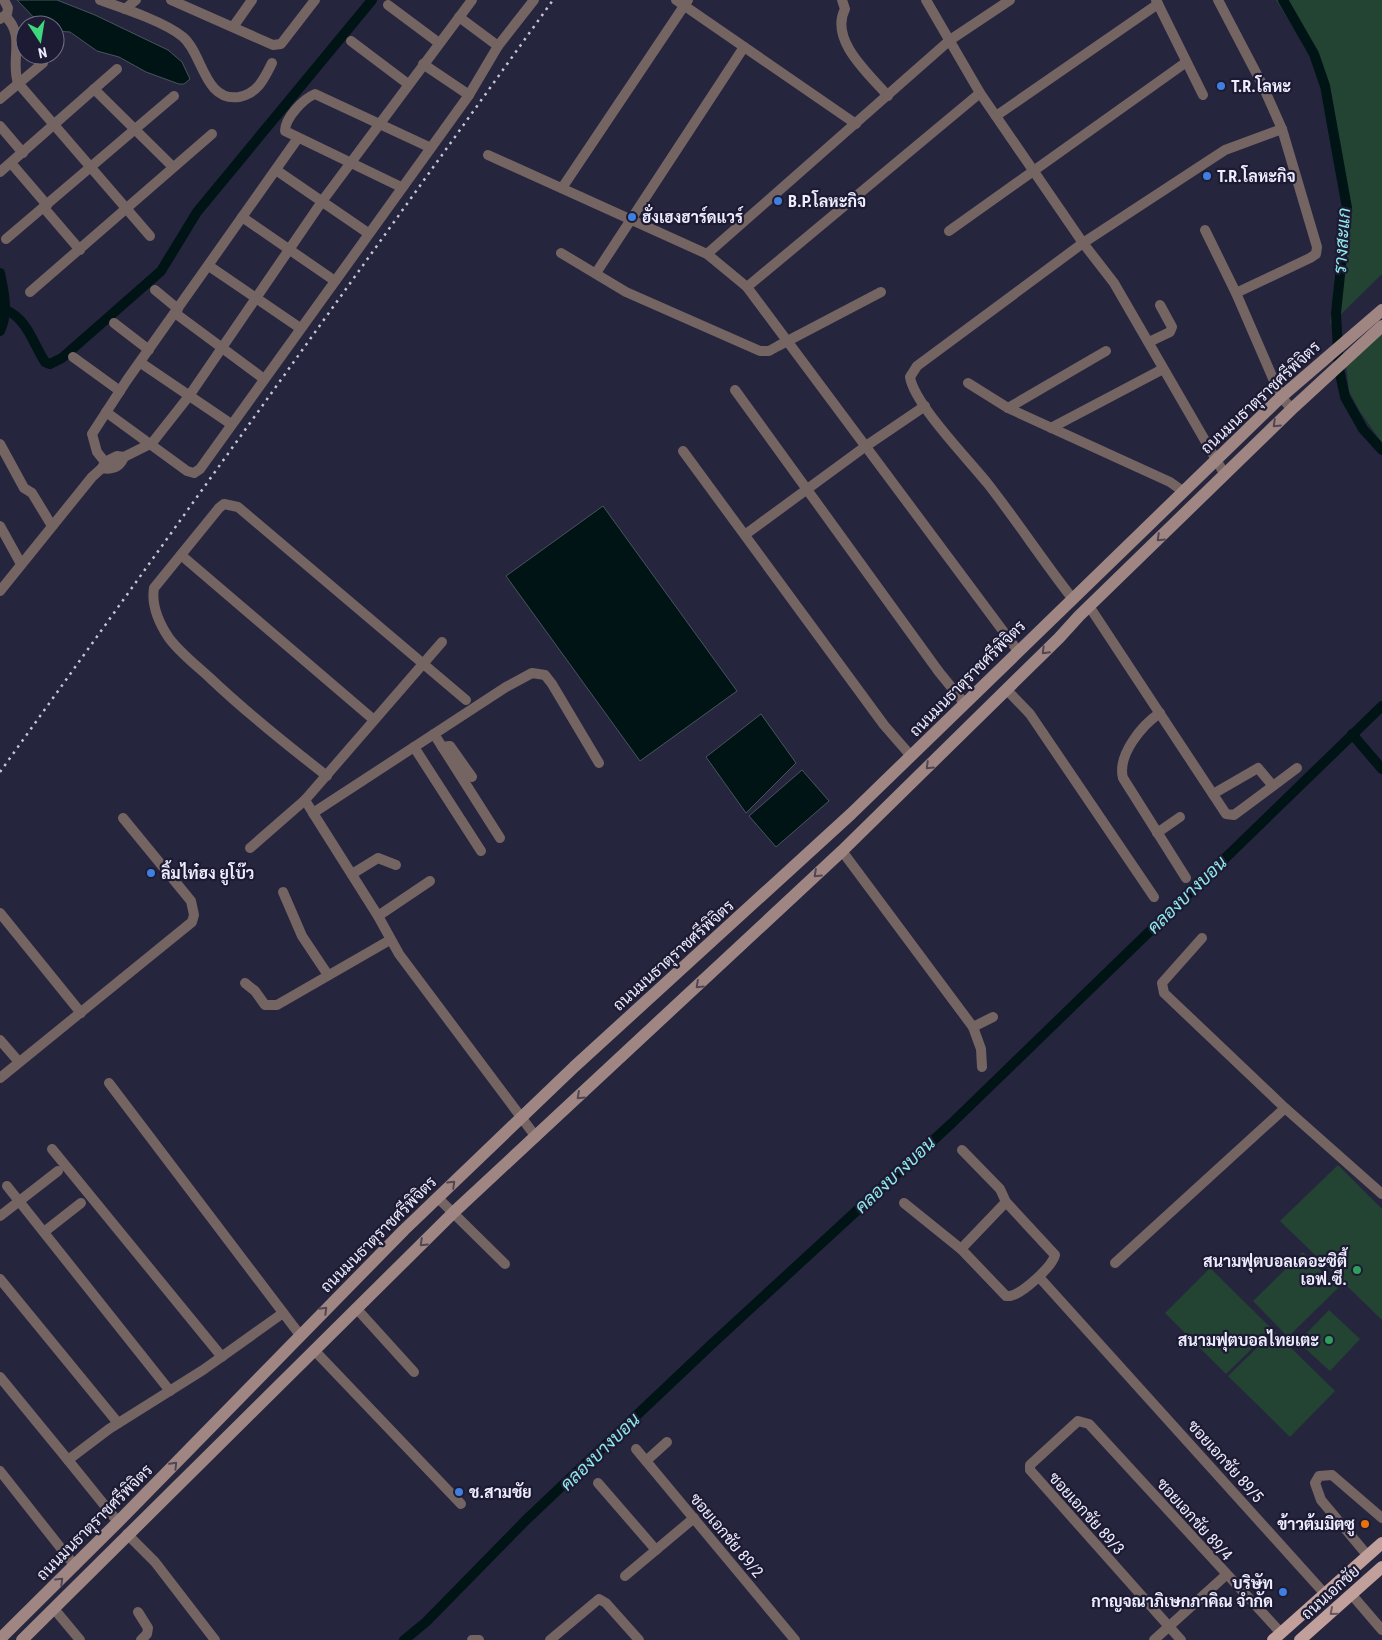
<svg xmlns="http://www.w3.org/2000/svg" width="1382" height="1640" font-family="'Roboto Condensed',Sarabun,sans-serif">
<rect width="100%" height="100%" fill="#26253e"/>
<g fill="#234333">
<polygon points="1276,0 1382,0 1382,274 1330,325 1342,199 1315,62"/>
<polygon points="1382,330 1382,443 1359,410 1349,391 1346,364"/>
<polygon points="1338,1165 1382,1209 1382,1320 1280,1221"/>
<polygon points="1303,1252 1338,1288 1288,1337 1253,1301"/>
<polygon points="1210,1268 1272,1329 1226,1374 1165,1313"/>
<polygon points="1329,1310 1360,1339 1330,1371 1298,1342"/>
<polygon points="1274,1331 1335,1391 1290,1437 1228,1376"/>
</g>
<g fill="#001415" stroke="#47555b">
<polygon points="17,0 57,0 95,15 168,50 182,62 190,79 184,84 179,84 146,72 119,57 97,51 70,32 55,31 55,25 41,25"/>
<polygon points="603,506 737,691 640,761 506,576"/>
<polygon points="761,714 796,763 746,813 706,757"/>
<polygon points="802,770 829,801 776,847 749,816"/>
</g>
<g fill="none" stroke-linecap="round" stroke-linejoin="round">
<g stroke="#001415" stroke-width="10">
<polyline points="1283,0 1314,54 1325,86 1347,208 1336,313 1339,369 1345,397 1363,429 1382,450"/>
<path d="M0 273C4 293 9 312 0 331"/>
<path d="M6 310C27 319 33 343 45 362L50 364 62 358 161 271 197 212 372 0"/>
<polyline points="1352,734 1382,769"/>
<polyline points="404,1640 426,1622 526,1520 713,1343 952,1123 1382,706"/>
</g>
<g stroke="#746462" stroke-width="10">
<path d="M100 0C123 8 165 22 183 37 203 54 204 102 239 97 258 93 264 79 272 63"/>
<polyline points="171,0 273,45 281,44 315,0"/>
<polyline points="676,0 856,124"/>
<path d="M842 0 845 9C829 40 869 74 888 96"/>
<polyline points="926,0 980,93 1083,243 1114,283 1225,475"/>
<polyline points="1156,0 1203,95"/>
<polyline points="1218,0 1262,84 1282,129 1317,247 1316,254 1310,258 1236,293"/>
<polyline points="388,5 439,43"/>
<polyline points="125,9 136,0"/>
<path d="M5 16C26 35 10 60 18 83L150 236"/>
<polyline points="459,17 498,46"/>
<polyline points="0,19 7,14 8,8 4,0"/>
<polyline points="233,27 252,0"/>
<polyline points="351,41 408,84"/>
<polyline points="423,64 469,95"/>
<polyline points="94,89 173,167"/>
<polyline points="0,99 43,63"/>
<polyline points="996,116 1158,4"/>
<polyline points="0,126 23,153"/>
<polyline points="488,155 707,254 747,287 1018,651"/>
<polyline points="11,163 47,205"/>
<polyline points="276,170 368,233"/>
<polyline points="0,172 117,69"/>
<path d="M401 187 285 131C285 118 303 99 315 94L429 147"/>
<polyline points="562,188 688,0"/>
<polyline points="44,208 80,250"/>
<polyline points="242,217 335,281"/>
<polyline points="1205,230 1236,293 1281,397 1292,409"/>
<polyline points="949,231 1185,63"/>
<polyline points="6,239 174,96"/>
<polyline points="561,253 626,292 760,351 769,351 778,346 881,292"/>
<polyline points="707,254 950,40 1010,0"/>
<polyline points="209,266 300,328"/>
<polyline points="596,273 744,47"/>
<polyline points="747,287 980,93"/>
<polyline points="155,290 178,309"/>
<polyline points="30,292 212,134"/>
<polyline points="175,313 264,379"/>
<polyline points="114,323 149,350"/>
<polyline points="1149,342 1170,332 1172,327 1160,305"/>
<polyline points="73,357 120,391"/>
<polyline points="141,363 231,424"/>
<polyline points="968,383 1008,408 1170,482 1184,492"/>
<polyline points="735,390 939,672 965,704"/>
<polyline points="1008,408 1106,351"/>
<polyline points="106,412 187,471 194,473 200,469 469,95 498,46 534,0"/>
<polyline points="1051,428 1163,369"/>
<polyline points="0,444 24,488 32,493 52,526"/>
<polyline points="683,451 884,725 911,756"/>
<polyline points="105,462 97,452 92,434 127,380 298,138"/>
<path d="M102 468C112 470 120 467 124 457"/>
<polyline points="0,526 21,564"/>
<polyline points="746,534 866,446 925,406"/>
<polyline points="181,555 374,720"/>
<polyline points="0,591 92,477 102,468 105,462 117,456 124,457 152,443 189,396 323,200 472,0"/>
<path d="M1072 598C1043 561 1017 521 988 484 969 460 914 404 910 377L917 366 1083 243 1225 150 1282 129"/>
<polyline points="1089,606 1226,814 1234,815 1297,768"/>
<polyline points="1007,690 1030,714 1154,897"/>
<path d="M1160 713C1142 725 1117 755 1123 778L1186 878"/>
<polyline points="434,734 500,838"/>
<polyline points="414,747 481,851"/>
<polyline points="442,747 450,746 472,777"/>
<path d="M327 776C287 745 247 713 210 678 196 665 180 653 169 638 159 623 151 606 154 588L219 508 224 504 238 507 466 700"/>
<polyline points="1213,794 1258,768 1273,786"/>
<polyline points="313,813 305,800 442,642"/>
<polyline points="1157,833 1180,817"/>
<polyline points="250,848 305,800"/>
<polyline points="842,851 973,1027 981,1049 982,1067"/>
<polyline points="352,874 378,858 396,865"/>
<polyline points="283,892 302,936 328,975"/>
<polyline points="0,913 81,1013"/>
<polyline points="378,916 430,881"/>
<polyline points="1202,938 1162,983 1164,993 1285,1108 1382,1194"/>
<polyline points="245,983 255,991 265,1005 277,1005 390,940"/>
<polyline points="973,1027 993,1017"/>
<polyline points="0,1040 19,1062"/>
<polyline points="0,1078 192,922 194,915 191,901 123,818"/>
<polyline points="109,1083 300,1335"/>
<polyline points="536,1137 399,954 378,916 313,813 506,687 532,673 545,675 552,684 599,763"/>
<polyline points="52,1149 222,1357"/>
<path d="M962 1150 1000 1189 1006 1202 1055 1255C1052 1267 1022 1294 1010 1296H1006L961 1249 1006 1202"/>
<polyline points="7,1186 170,1391"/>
<polyline points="438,1198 505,1264"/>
<polyline points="904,1203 961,1249"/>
<polyline points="0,1216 58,1171"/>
<polyline points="44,1232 81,1203"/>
<polyline points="1115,1263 1285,1108"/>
<polyline points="1039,1277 1325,1594"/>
<polyline points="0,1279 118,1423"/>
<polyline points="356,1308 414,1372"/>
<polyline points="314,1350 461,1504"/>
<polyline points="0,1377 68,1460"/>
<polyline points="636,1449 795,1640"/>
<polyline points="646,1461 667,1442"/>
<polyline points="0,1471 75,1566"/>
<polyline points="598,1483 656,1550"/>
<polyline points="118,1522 68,1460 109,1429 203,1370 283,1313"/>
<polyline points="127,1534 155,1562 215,1640"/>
<polyline points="1368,1556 1321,1500 1315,1483 1319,1476 1332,1475 1382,1518"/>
<polyline points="625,1576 694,1518"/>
<polyline points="1352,1595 1382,1630"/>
<polyline points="55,1610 80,1640"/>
<polyline points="138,1612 148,1628 147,1634 141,1640"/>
<polyline points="472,1640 479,1640"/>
<polyline points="550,1640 599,1599 606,1603 639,1640"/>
<polyline points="1154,1640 1226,1575"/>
<polyline points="1181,1640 1030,1470 1030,1465 1078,1421 1089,1424 1281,1633"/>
</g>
<g stroke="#9f8683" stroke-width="12">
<polyline points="0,1639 118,1522 404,1230 574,1067 851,814 1281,397 1382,310"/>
<polyline points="22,1640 454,1212 842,851 1059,638 1079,616 1294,407 1382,326"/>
</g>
<g stroke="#c1a09c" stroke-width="12">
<polyline points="1273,1640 1382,1543"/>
<polyline points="1300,1640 1382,1567"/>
</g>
<polyline stroke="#c6c5d8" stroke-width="2.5" stroke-dasharray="2.5 5" stroke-linecap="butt" points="0,772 553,0"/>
</g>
<defs><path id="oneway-chevron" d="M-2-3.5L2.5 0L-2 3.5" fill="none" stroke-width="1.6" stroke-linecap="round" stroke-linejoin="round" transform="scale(1.25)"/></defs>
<g stroke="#514653">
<use href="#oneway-chevron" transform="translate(1276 424) rotate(136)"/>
<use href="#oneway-chevron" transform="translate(1160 538) rotate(136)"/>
<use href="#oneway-chevron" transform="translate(1045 651) rotate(135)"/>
<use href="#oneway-chevron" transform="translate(929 766) rotate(136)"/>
<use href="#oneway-chevron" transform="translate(817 874) rotate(137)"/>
<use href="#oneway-chevron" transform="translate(699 985) rotate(137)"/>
<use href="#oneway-chevron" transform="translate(580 1096) rotate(137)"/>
<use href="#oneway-chevron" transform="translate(452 1184) rotate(-44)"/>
<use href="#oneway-chevron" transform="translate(423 1243) rotate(136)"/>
<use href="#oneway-chevron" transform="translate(324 1310) rotate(-45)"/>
<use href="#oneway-chevron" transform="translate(174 1465) rotate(-46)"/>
<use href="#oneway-chevron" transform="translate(60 1581) rotate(-44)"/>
</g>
<use stroke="#675762" href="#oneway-chevron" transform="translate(1333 1612) rotate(139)"/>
<g fill="#3f7fe0" stroke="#1d1b33" stroke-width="2">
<circle cx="1221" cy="86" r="5"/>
<circle cx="1207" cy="176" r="5"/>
<circle cx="778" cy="201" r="5"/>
<circle cx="632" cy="217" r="5"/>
<circle cx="151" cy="873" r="5"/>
<circle cx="459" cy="1492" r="5"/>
<circle cx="1283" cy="1592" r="5"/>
</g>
<g fill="#2e9e5b" stroke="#1d1b33" stroke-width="2">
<circle cx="1357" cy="1270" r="5"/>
<circle cx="1329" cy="1340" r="5"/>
</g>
<circle fill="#e8710a" stroke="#1d1b33" stroke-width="2" cx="1365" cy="1524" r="5"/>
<g text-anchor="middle" stroke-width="4.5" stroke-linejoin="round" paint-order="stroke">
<g font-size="16" font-weight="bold" fill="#ededfe" stroke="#1d1b33" text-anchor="start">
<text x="1231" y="92">T.R.โลหะ</text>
<text x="1217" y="182">T.R.โลหะกิจ</text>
<text x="788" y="207">B.P.โลหะกิจ</text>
<text x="642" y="223">ฮั่งเฮงฮาร์ดแวร์</text>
<text x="161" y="879">ลิ้มไท๋ฮง ยูโบ๊ว</text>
<text x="1347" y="1267" text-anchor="end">สนามฟุตบอลเดอะซิตี้<tspan x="1347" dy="18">เอฟ.ซี.</tspan></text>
<text x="1319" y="1346" text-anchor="end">สนามฟุตบอลไทยเตะ</text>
<text x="469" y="1498">ช.สามชัย</text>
<text x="1355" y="1530" text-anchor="end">ข้าวต้มมิตซู</text>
<text x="1273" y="1589" text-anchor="end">บริษัท<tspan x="1273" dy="18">กาญจณาภิเษกภาคิณ จำกัด</tspan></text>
</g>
<g font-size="16" fill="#ededfe" stroke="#1d1b33">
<text transform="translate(1260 397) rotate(-43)" y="6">ถนนมนธาตุราชศรีพิจิตร</text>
<text transform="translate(967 678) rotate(-45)" y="6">ถนนมนธาตุราชศรีพิจิตร</text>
<text transform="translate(673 955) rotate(-42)" y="6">ถนนมนธาตุราชศรีพิจิตร</text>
<text transform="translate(378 1234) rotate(-45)" y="6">ถนนมนธาตุราชศรีพิจิตร</text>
<text transform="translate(1226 1461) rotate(48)" y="6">ซอยเอกชัย 89/5</text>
<text transform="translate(1087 1513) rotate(48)" y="6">ซอยเอกชัย 89/3</text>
<text transform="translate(1195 1519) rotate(48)" y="6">ซอยเอกชัย 89/4</text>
<text transform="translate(94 1522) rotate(-45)" y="6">ถนนมนธาตุราชศรีพิจิตร</text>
<text transform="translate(727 1535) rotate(50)" y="6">ซอยเอกชัย 89/2</text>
<text transform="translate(1330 1592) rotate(-42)" y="6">ถนนเอกชัย</text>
</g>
<g font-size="18" font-style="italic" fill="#8fe9ea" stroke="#1d1b33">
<text transform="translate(1342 241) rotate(-86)" y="6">รางสะแก</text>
<text transform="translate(1187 895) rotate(-44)" y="6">คลองบางบอน</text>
<text transform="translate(895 1175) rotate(-43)" y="6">คลองบางบอน</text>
<text transform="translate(600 1452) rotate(-44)" y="6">คลองบางบอน</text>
</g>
</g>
<g transform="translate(40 40) rotate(168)"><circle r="24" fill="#1d1b33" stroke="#706f84"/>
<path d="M0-4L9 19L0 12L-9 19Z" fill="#3fd77d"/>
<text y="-8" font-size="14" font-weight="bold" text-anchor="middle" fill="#ededfe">N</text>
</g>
</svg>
